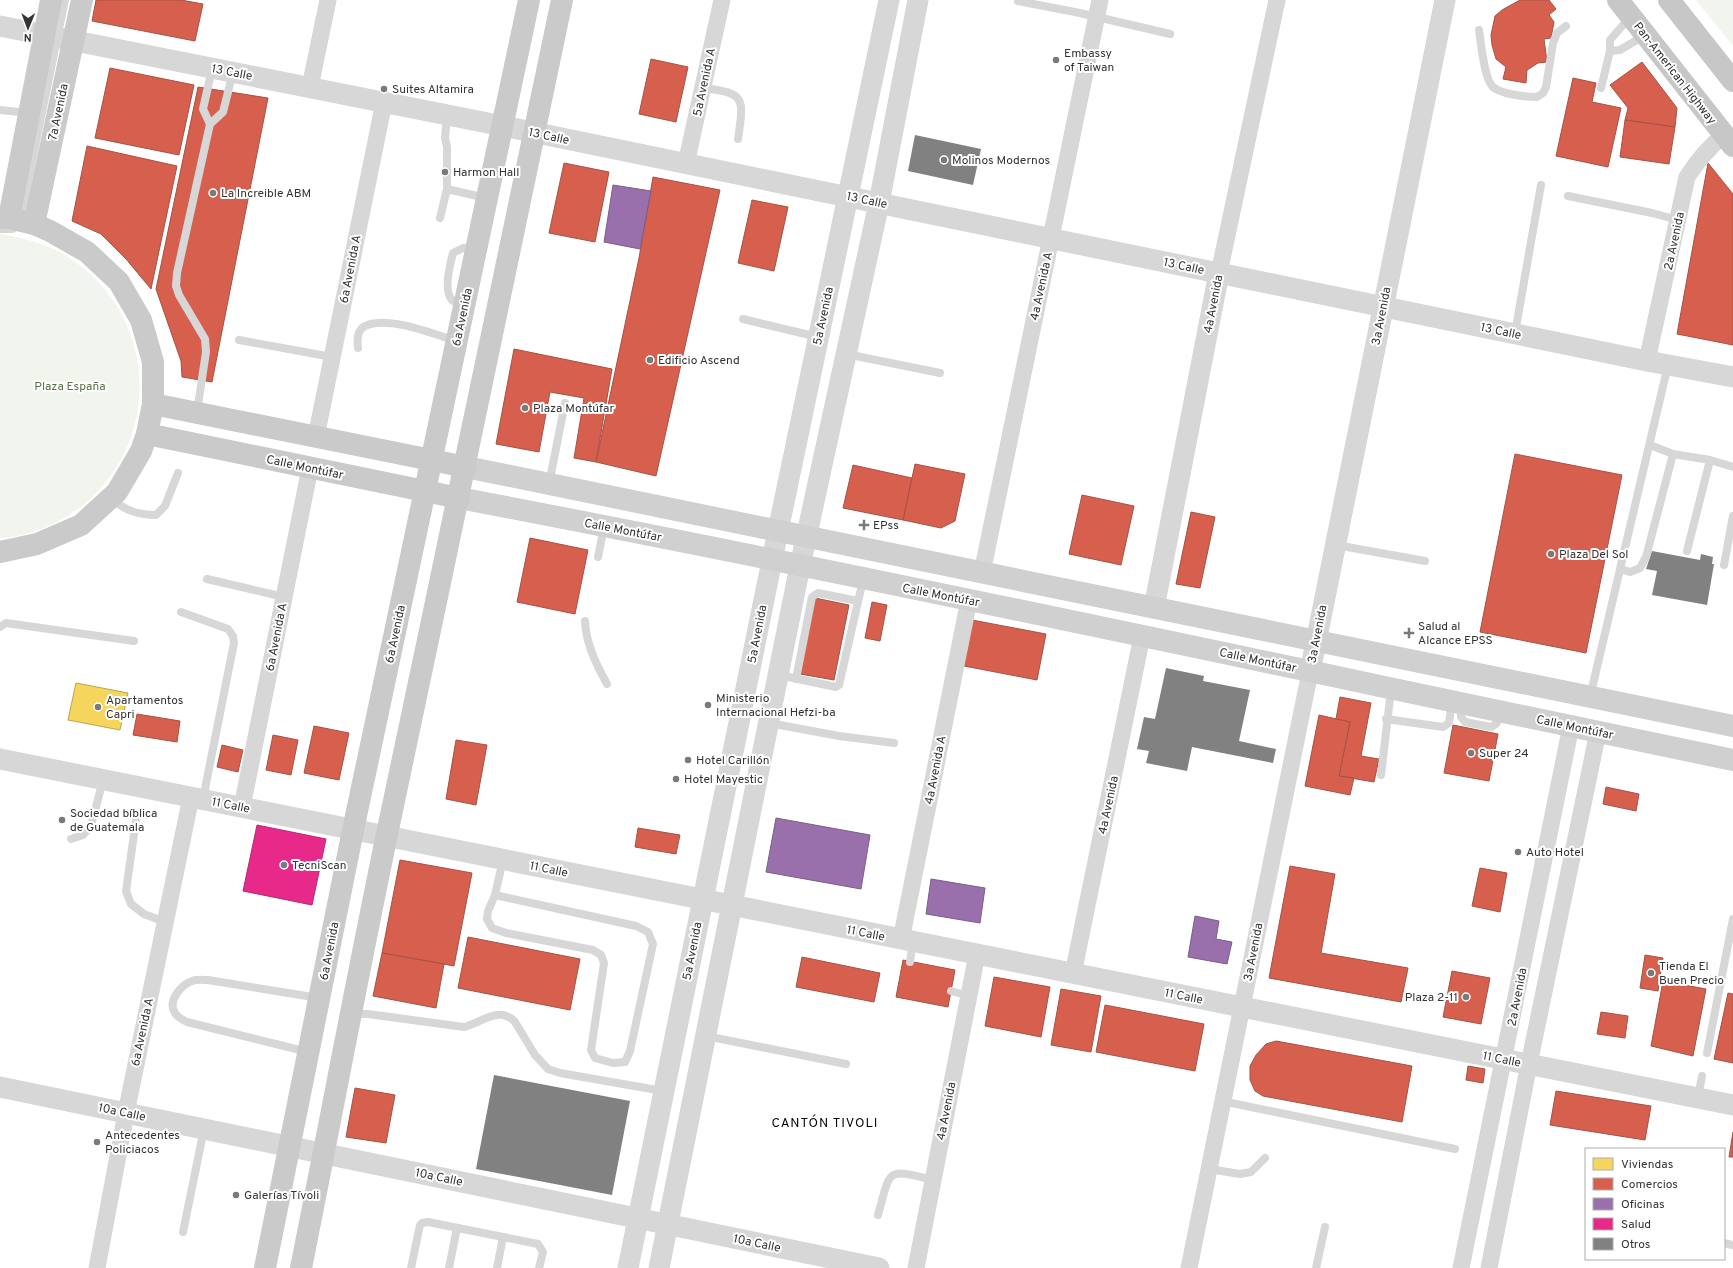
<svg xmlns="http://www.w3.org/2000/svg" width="1733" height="1268" font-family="Overpass,sans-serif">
<rect width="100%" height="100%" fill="#fff"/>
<g fill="#f1f5ed">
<polygon points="1696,0 1733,0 1733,46"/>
<path d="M0 234C24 238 48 244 68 257 154 312 164 430 90 499 66 521 33 536 0 538Z"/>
</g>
<polygon fill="#f6d55c" stroke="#bca450" points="76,683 128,693 120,730 68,720"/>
<g fill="#d6604d" stroke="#a55245">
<polygon points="96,0 181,0 203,4 195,41 92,21"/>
<polygon points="1520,0 1549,0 1556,9 1549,15 1554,22 1551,38 1544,39 1547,62 1538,63 1527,70 1526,83 1503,79 1506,67 1496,59 1492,45 1491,35 1495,16 1502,10"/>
<polygon points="651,59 688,67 676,122 639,114"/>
<polygon points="1642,62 1677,108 1675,127 1625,120 1628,108 1610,85"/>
<polygon points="110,68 194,85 179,155 95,138"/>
<polygon points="1573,78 1596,83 1592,102 1621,108 1608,167 1556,156"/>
<polygon points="198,87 268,98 212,382 182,377 181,361 156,289"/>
<polygon points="1625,120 1675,127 1669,164 1620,157"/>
<polygon points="87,146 177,166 151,289 126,259 101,234 72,221"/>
<polygon points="564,163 609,172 595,242 549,233"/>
<polygon points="1708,163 1733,194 1733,345 1677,334"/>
<polygon points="653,177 720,190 656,476 596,462 639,258"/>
<polygon points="752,200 788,207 774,271 738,263"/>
<polygon points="514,349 612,369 596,462 574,458 584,398 550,392 539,452 496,444"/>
<polygon points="1515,454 1622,475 1586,653 1480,632"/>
<polygon points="915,464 965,474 955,521 941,528 903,520"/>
<polygon points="853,465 912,478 903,520 843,508"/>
<polygon points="1082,495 1134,506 1121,565 1069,554"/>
<polygon points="1191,512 1215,517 1200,588 1176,584"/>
<polygon points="530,538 588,550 575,614 517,602"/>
<polygon points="815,598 849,605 834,680 800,674"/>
<polygon points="872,602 887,605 880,641 865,638"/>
<polygon points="972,620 1046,634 1037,680 964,666"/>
<polygon points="1340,697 1371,703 1361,756 1379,759 1374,782 1339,776 1350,722 1336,719"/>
<polygon points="137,714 180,721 177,742 133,735"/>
<polygon points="1319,715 1350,722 1339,776 1354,778 1350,795 1305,786"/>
<polygon points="1453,725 1498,734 1489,781 1444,773"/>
<polygon points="314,726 349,733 339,780 304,773"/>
<polygon points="273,735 298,740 291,775 266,770"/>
<polygon points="456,740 487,745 476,805 446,799"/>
<polygon points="222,745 243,750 238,772 217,767"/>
<polygon points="1606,787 1639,794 1636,811 1603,804"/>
<polygon points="638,828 680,835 676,854 635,847"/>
<polygon points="400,860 472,873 454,966 382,953"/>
<polygon points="1290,866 1335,874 1321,953 1408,968 1401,1002 1269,978"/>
<polygon points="1480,868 1507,873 1500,912 1472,906"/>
<polygon points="468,937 580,959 570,1010 458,988"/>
<polygon points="382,953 444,964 436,1008 373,996"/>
<polygon points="1645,955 1663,958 1658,991 1640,988"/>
<polygon points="802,957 880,973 874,1002 796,987"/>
<polygon points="903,960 955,970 948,1007 896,997"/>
<polygon points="1452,971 1490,978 1481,1024 1443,1017"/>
<polygon points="994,977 1050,987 1041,1037 985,1026"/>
<polygon points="1663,981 1706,989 1693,1056 1651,1046"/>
<polygon points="1061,989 1101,996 1091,1052 1051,1045"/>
<polygon points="1728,993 1733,994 1733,1063 1714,1059"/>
<polygon points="1105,1005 1204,1024 1195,1071 1096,1052"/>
<polygon points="1601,1012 1628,1016 1625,1038 1597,1034"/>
<polygon points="1276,1041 1412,1066 1402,1122 1263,1096 1255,1091 1250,1080 1250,1066 1256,1055 1266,1044"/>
<polygon points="1468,1066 1485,1069 1483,1083 1466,1080"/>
<polygon points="355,1088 395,1095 386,1143 346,1137"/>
<polygon points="1556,1091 1651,1106 1645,1140 1550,1125"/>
<polygon points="1733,1132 1733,1157 1729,1157"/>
</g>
<g fill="#9970ab" stroke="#7a5e87">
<polygon points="613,185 651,191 640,249 604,242"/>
<polygon points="776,818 870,835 861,889 766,872"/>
<polygon points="931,879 985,888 980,923 926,914"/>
<polygon points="1195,916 1219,921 1216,939 1232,942 1227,964 1188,957"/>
</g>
<polygon fill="#e7298a" stroke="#b12c70" points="257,825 326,839 312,905 243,891"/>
<g fill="#818181">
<polygon points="915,135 981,149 973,185 908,171"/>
<polygon points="1652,551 1700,560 1701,554 1713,557 1712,564 1714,564 1707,605 1652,595 1657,571 1646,569"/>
<polygon points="1166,668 1204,676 1203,681 1250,690 1239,741 1276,749 1273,763 1192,747 1187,771 1146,763 1149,751 1137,749 1144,717 1155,719"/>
<polygon points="494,1075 630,1101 612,1195 476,1169"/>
</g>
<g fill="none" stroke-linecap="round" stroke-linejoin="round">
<g stroke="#d7d7d7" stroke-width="8">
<polyline points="1018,1 1080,13 1170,34"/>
<path d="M1479 30C1481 43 1484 77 1492 86 1499 94 1526 97 1537 97L1543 93 1546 87 1553 43 1557 33 1566 26"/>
<polyline points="1610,51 1620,50 1645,35"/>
<path d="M703 88C746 93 744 98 738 139"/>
<polyline points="1601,88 1610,51 1610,40 1630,17"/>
<polyline points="0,110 29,113"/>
<polyline points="210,124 223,112 233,72"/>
<polyline points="447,189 486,198"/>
<polyline points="1568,196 1652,213 1678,220"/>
<polyline points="21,215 65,0"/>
<polyline points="440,218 447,189 447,147 445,138 447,116"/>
<polyline points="0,229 12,229 17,226"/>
<path d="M463 307C460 305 455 303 452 300 443 291 450 264 453 253L463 248 474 247"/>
<polyline points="743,319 818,337"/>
<polyline points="1515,333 1541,185"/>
<polyline points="239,340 332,357"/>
<path d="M358 348C357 341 357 330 365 326 387 315 434 334 456 341"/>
<polyline points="846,354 940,373"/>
<polyline points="197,412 206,352 205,339 179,295 176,286 177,273 210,124 203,109 212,69"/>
<polyline points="1673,454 1710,460 1733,467"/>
<polyline points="549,484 565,403"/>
<path d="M110 499C127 510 136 515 156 515L165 506 178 473"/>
<polyline points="1336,545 1425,561"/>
<polyline points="1687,551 1710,460"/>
<polyline points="598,557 604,527"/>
<polyline points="1724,565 1733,516"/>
<polyline points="1621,569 1630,572 1640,568 1646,557 1673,454 1650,445"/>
<polyline points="207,579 284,597"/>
<polyline points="181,612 228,629 233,636 234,643 203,799"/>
<path d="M585 621C586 644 596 664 607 684"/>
<polyline points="0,627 6,623 134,641"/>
<polyline points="779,675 836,687 839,685 863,580"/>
<polyline points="796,679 812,597 818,593 858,601"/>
<polyline points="1590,697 1668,365"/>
<polyline points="1460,704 1461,717 1465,722 1491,727 1496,724 1502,713"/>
<polyline points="1386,719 1443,727 1449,723 1452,703"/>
<polyline points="769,723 839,736 894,743"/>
<polyline points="1381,775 1391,690"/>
<polyline points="137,813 126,891 131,904 144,914 165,922"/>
<polyline points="71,839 83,835 91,826 103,780"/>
<polyline points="495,895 636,926 648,932 653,944 630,1051 625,1062 613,1063 595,1058 591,1050 604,963 601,955 593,950 506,933 492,928 487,919 488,911 495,895 503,860"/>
<polyline points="910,962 913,942"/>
<polyline points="951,991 969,996"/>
<path d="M352 1014H368L464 1027C481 1023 499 1005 515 1022L535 1055 548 1069 560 1073 663 1091"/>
<polyline points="706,1036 846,1064"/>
<path d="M308 1052 187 1022C183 1020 177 1017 175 1013 167 1001 181 985 192 981 197 979 203 980 208 980L319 998"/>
<polyline points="1707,1053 1733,919"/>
<polyline points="1698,1097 1702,1076"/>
<polyline points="1222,1101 1455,1149"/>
<polyline points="1209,1169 1240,1174 1251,1172 1265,1158"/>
<path d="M878 1215C891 1169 885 1168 933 1180"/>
<polyline points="183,1232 204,1129"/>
<polyline points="1724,1243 1733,1245"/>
<polyline points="411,1268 420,1225 422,1223 428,1222 538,1244 543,1252 539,1268"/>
<polyline points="449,1268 457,1228"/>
<polyline points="497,1268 503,1237"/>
<polyline points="1316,1268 1325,1227"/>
</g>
<g stroke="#d7d7d7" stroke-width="17">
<polyline points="310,87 328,0"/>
<polyline points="686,164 722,0"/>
<polyline points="1219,273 1277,0"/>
<path d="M1647 361 1687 177C1698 160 1709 147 1724 135"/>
<polyline points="316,437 384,102"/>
<polyline points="982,573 1100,0"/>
<polyline points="242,807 310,468"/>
<polyline points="901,940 969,600"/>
<polyline points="1073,974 1142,636"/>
<polyline points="97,1268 126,1113 191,797"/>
<polyline points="916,1268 977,954"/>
<polyline points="1189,1268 1310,672"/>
<polyline points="1461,1268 1571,726"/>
<polyline points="1489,1268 1529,1064 1598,732"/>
</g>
<g stroke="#d7d7d7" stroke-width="21">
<polyline points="0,26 503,126 1647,361 1733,377"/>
<polyline points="1154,608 1219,273"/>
<polyline points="1310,672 1445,0"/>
<polyline points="0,759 1733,1105"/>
<polyline points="0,1087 879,1268"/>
<polyline points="628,1268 778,531 889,0"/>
<polyline points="659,1268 800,566 879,203 918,0"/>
</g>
<g stroke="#d0d0d0" stroke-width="22">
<polyline points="466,467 1733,726"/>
<path d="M459 498C885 579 1309 672 1733 760"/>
</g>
<g stroke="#cacaca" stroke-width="22">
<polyline points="0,218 9,218 34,224 50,231 87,252 119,282 141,320 153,362 153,404 147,434 141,451 117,492 81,525 37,544 0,552"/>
<polyline points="9,218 51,0"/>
<polyline points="34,224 82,0"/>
<polyline points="153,404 466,467"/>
<polyline points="147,434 459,498"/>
<polyline points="265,1268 353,830 529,0"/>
<path d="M301 1268C330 1123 357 978 387 834 445 556 506 279 562 0"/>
</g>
<g stroke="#c7c7c7" stroke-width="22">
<polyline points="1618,0 1733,146"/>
<polyline points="1669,0 1733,81"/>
</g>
</g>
<g fill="#7a7a7a" stroke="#fff" stroke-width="1.5">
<circle cx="1056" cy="60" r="4"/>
<circle cx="384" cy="89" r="4"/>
<circle cx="944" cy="160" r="4"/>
<circle cx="445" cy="172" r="4"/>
<circle cx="213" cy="193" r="4"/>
<circle cx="650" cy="360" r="4"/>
<circle cx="525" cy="408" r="4"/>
<path d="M862 519h4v4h4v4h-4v4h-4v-4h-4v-4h4z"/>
<circle cx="1551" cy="554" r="4"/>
<path d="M1407 627h4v4h4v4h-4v4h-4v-4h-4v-4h4z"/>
<circle cx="708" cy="705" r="4"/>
<circle cx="98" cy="707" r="4"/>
<circle cx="1471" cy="753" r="4"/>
<circle cx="688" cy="760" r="4"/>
<circle cx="676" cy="779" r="4"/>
<circle cx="62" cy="820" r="4"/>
<circle cx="1518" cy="852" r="4"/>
<circle cx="284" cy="865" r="4"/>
<circle cx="1651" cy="973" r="4"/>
<circle cx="1466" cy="997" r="4"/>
<circle cx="97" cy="1142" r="4"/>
<circle cx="236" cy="1195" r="4"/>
</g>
<g text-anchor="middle" stroke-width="4" stroke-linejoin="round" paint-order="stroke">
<g font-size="12" fill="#333" stroke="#fff" text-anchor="start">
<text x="1064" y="57">Embassy<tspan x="1064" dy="14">of Taiwan</tspan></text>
<text x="392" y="93">Suites Altamira</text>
<text x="952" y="164">Molinos Modernos</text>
<text x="453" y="176">Harmon Hall</text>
<text x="221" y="197">La Increible ABM</text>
<text x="658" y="364">Edificio Ascend</text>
<text x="533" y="412">Plaza Montúfar</text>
<text x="873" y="529">EPss</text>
<text x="1559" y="558">Plaza Del Sol</text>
<text x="1418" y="630">Salud al<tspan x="1418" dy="14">Alcance EPSS</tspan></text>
<text x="716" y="702">Ministerio<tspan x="716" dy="14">Internacional Hefzi-ba</tspan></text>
<text x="106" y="704">Apartamentos<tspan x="106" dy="14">Capri</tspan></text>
<text x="1479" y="757">Super 24</text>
<text x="696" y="764">Hotel Carillón</text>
<text x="684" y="783">Hotel Mayestic</text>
<text x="70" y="817">Sociedad bíblica<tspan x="70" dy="14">de Guatemala</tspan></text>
<text x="1526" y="856">Auto Hotel</text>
<text x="292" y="869">TecniScan</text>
<text x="1659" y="970">Tienda El<tspan x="1659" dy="14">Buen Precio</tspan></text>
<text x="1458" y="1001" text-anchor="end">Plaza 2-11</text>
<text x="105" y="1139">Antecedentes<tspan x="105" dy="14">Policiacos</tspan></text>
<text x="244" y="1199">Galerías Tívoli</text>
</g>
<g font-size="12" fill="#333" stroke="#fff">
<text transform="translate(232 72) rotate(11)" y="4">13 Calle</text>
<text transform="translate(1675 73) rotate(52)" y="4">Pan-American Highway</text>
<text transform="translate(704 82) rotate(-78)" y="4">5a Avenida A</text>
<text transform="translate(58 112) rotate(-78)" y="4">7a Avenida</text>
<text transform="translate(549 136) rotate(12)" y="4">13 Calle</text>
<text transform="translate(867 200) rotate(12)" y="4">13 Calle</text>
<text transform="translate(1674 241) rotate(-78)" y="4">2a Avenida</text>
<text transform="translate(1184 266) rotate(12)" y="4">13 Calle</text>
<text transform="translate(350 269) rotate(-79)" y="4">6a Avenida A</text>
<text transform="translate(1041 286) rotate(-78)" y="4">4a Avenida A</text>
<text transform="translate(1213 304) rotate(-79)" y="4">4a Avenida</text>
<text transform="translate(823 316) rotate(-78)" y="4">5a Avenida</text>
<text transform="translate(1381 316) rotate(-79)" y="4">3a Avenida</text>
<text transform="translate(462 317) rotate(-78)" y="4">6a Avenida</text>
<text transform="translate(1501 331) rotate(12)" y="4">13 Calle</text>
<text transform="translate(305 467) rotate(12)" y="4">Calle Montúfar</text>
<text transform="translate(623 530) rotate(11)" y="4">Calle Montúfar</text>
<text transform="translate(941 595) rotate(11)" y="4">Calle Montúfar</text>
<text transform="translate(395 634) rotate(-78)" y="4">6a Avenida</text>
<text transform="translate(757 634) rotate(-79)" y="4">5a Avenida</text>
<text transform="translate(1317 634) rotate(-79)" y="4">3a Avenida</text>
<text transform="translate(276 637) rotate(-79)" y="4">6a Avenida A</text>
<text transform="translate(1258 660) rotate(12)" y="4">Calle Montúfar</text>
<text transform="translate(1575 727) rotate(12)" y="4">Calle Montúfar</text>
<text transform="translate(935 770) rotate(-79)" y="4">4a Avenida A</text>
<text transform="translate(231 805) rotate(11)" y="4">11 Calle</text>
<text transform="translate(1108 805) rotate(-78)" y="4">4a Avenida</text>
<text transform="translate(549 869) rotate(11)" y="4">11 Calle</text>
<text transform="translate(866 933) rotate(11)" y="4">11 Calle</text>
<text transform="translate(329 951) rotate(-79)" y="4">6a Avenida</text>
<text transform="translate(692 951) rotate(-79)" y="4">5a Avenida</text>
<text transform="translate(1253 952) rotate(-79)" y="4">3a Avenida</text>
<text transform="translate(1184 996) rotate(11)" y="4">11 Calle</text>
<text transform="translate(1517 997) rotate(-79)" y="4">2a Avenida</text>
<text transform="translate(142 1032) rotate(-78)" y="4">6a Avenida A</text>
<text transform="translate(1502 1059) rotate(11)" y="4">11 Calle</text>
<text transform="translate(946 1111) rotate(-79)" y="4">4a Avenida</text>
<text transform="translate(122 1112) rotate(12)" y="4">10a Calle</text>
<text transform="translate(439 1177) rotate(12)" y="4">10a Calle</text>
<text transform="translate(757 1243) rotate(12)" y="4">10a Calle</text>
</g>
<g font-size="12" fill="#56703f" stroke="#fff">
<text x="70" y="390">Plaza España</text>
</g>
<g font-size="13" letter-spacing="1" fill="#000" stroke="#fff">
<text x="825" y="1127">CANTÓN TIVOLI</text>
</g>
</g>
<rect x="1585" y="1148" width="140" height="112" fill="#ffffff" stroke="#adadad"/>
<rect x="1593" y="1158" width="20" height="12" fill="#f6d55c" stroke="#adadad"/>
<text x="1621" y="1168" font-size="12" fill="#333333">Viviendas</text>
<rect x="1593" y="1178" width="20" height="12" fill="#d6604d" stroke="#adadad"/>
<text x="1621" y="1188" font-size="12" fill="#333333">Comercios</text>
<rect x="1593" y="1198" width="20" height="12" fill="#9970ab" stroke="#adadad"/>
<text x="1621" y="1208" font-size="12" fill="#333333">Oficinas</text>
<rect x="1593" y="1218" width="20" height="12" fill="#e7298a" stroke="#adadad"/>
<text x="1621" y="1228" font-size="12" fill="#333333">Salud</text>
<rect x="1593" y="1238" width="20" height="12" fill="#818181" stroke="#adadad"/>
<text x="1621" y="1248" font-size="12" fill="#333333">Otros</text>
<g transform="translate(28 28) rotate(181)" stroke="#ffffff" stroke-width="3" paint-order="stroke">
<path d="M0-3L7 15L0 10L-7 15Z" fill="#333333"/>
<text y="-6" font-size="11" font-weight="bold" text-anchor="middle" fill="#333333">N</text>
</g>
</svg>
